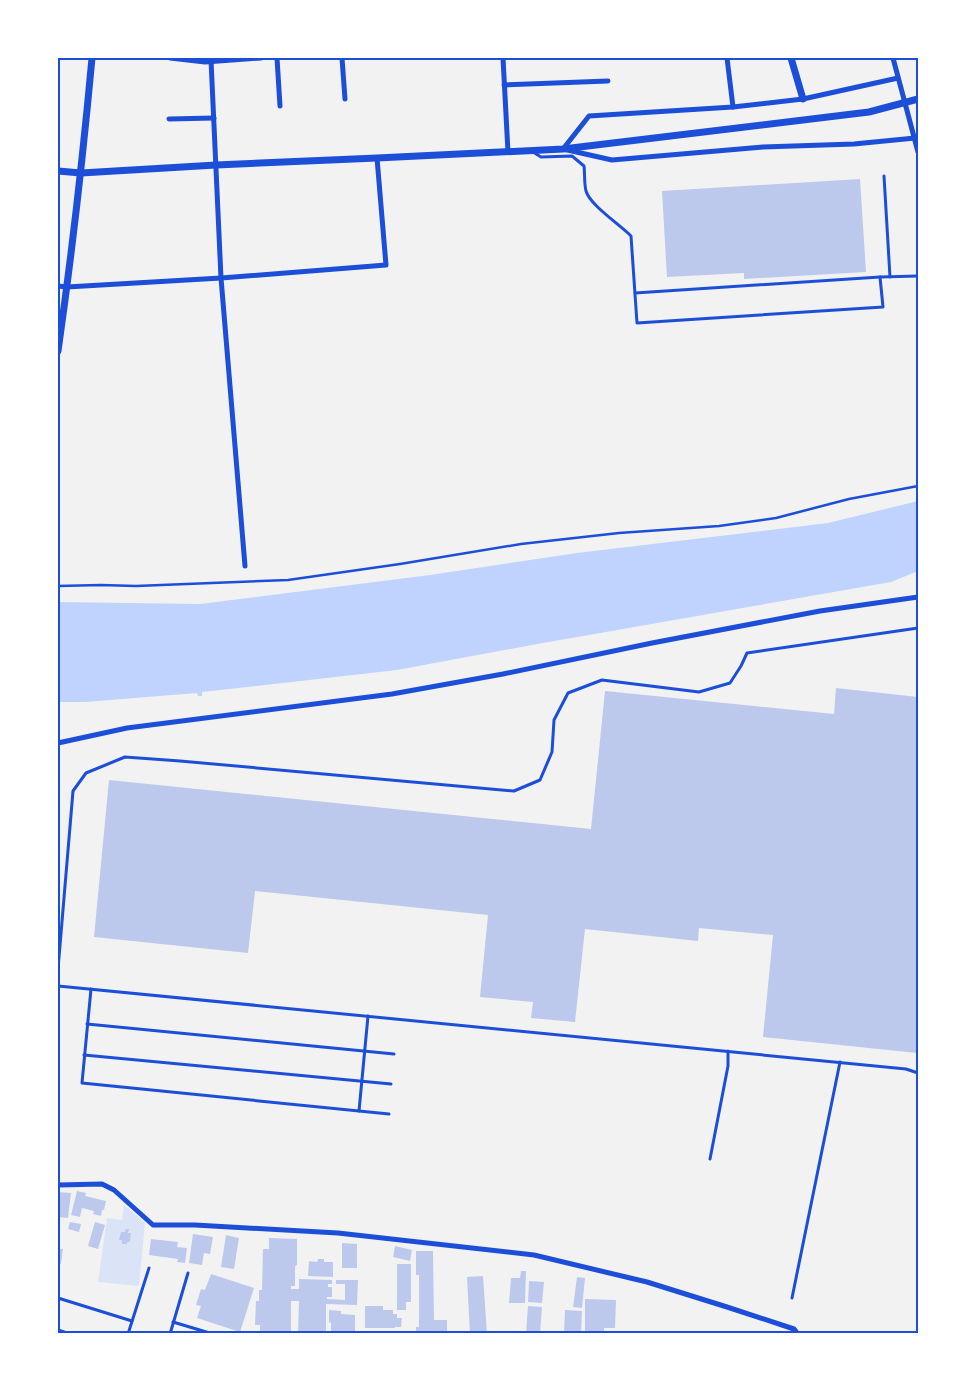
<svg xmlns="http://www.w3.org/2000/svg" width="976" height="1391" font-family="'IBM Plex Sans',sans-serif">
<rect width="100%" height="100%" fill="#f2f2f2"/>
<polygon fill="#dbe4f7" points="124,1205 145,1223 139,1286 98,1282 107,1218 122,1220"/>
<polygon fill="#bfd3fe" points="918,501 918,571 891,582 543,643 397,670 202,692 202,696 198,696 197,693 85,702 58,702 58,602 200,604 430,575 577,553 828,523"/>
<g fill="#bdc9ec">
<polygon points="860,179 866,272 744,279 744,273 667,277 662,191"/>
<polygon points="836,688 918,697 918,1035 917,1053 763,1037 773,935 699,928 698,941 585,929 575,1022 531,1018 533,1002 480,997 488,915 255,891 248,953 94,937 109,780 591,829 605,691 834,714"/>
<polygon points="77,1191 86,1193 85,1196 106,1201 104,1210 102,1210 101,1216 93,1214 94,1211 82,1208 80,1217 71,1215"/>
<polygon points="58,1192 71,1193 68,1218 59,1217 59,1211 58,1211"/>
<polygon points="70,1222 81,1224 79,1232 68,1229"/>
<polygon points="95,1222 105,1225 98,1249 88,1246"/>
<polygon points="126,1229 129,1229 128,1233 131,1233 130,1242 127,1242 127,1244 122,1244 122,1240 119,1240 121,1232 125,1232"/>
<polygon points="193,1234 213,1237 210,1254 204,1253 202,1265 189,1263"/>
<polygon points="226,1235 239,1238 234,1269 221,1267"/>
<polygon points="269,1238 297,1239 297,1265 295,1266 295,1286 291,1286 291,1289 299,1289 299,1279 332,1280 332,1284 328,1284 328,1287 332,1287 332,1297 327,1297 327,1299 345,1300 345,1284 336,1284 336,1280 358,1280 357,1305 326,1304 326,1334 298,1334 299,1301 291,1301 291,1334 260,1334 260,1325 255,1325 256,1301 259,1301 259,1290 262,1290 263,1249 269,1249"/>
<polygon points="151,1239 178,1242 177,1247 187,1248 185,1263 177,1262 178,1259 149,1255"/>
<polygon points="342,1243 357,1244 357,1268 342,1268"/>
<polygon points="395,1246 412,1250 410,1261 393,1257"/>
<polygon points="58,1249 63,1249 61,1264 58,1264"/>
<polygon points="416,1251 433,1251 434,1320 447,1320 447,1334 416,1334 416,1327 419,1327 419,1275 416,1275"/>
<polygon points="318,1259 324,1259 324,1262 333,1262 333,1277 308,1276 309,1261 317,1262"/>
<polygon points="397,1264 411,1264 411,1302 406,1302 406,1310 397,1310"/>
<polygon points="521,1271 526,1271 525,1303 509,1303 511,1278 520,1278"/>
<polygon points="211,1274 254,1288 240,1332 197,1318 201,1306 196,1305 201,1289 205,1290"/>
<polygon points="483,1276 487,1334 470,1334 467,1277"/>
<polygon points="577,1277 585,1278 582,1308 573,1307"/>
<polygon points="529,1281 544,1282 542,1303 528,1302"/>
<polygon points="585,1299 616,1300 615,1328 604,1328 604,1333 585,1333"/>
<polygon points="365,1306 383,1306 383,1310 393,1310 393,1314 397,1314 397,1318 402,1318 401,1327 395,1327 395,1328 365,1328"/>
<polygon points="528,1306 542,1307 540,1334 526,1334"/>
<polygon points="329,1310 341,1311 341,1314 355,1315 355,1334 331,1334 331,1323 329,1322"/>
<polygon points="565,1310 582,1311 581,1334 564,1333"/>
</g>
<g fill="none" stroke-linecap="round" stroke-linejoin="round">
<polyline stroke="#1d4ed8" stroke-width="2.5" points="58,586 101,585 136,586 288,580 400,564 521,544 619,533 719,526 776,518 849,499 918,486"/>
<g stroke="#1d4ed8" stroke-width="3">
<path d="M533 152 541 157 572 156 584 166C585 174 584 183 586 191 590 205 619 224 631 236L637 323 883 307 880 277 918 276"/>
<polyline points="884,176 890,277"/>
<polyline points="635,293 880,277"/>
<polyline points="58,969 73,791 86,773 125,757 180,761 514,791 540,780 552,752 554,720 568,693 602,680 699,692 730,683 741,666 747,653 918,628"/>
<polyline points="58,986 906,1069 918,1073"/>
<polyline points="91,989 82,1083 359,1111 368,1016"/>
<polyline points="87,1024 394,1054"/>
<polyline points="84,1055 391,1084"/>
<polyline points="359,1111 389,1114"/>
<polyline points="710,1159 728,1066 728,1051"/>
<polyline points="58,1298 132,1321"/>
<polyline points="792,1298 840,1062"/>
<polyline points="173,1322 213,1334"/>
<polyline points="58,1330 70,1334"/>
<polyline points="128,1334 149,1268"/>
<polyline points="170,1334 188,1273"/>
</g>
<g stroke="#1d4ed8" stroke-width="5">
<polyline points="170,58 205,62 261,58"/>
<polyline points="277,58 280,106"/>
<polyline points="342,58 345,99"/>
<polyline points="503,58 508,152"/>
<polyline points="727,58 733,107"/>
<polyline points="893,58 918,152"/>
<polyline points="211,60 221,278 245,566"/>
<polyline points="898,78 803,99 733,107 589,116 563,149 612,160 763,147 854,144 915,138"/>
<polyline points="504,85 608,81"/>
<polyline points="169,119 214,118"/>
<polyline points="58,286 67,287 221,278 386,265 377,158"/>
<polyline points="58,743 127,728 392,694 503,674 652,643 820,611 918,597"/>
<polyline points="58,1185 102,1184 114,1190 153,1225 195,1225 338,1233 534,1255 647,1282 727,1307 794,1329 798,1334"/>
</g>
<g stroke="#1d4ed8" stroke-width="7">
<polyline points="791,58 803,99"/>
<polyline points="58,171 81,173 216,165 377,158 563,149 869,112 918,99"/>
<path d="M58 351C72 253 83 156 92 58"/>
</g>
</g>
<rect width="976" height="1391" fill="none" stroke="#ffffff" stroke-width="118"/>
<rect x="59" y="59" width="858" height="1273" fill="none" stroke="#1d4ed8" stroke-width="2"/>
</svg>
